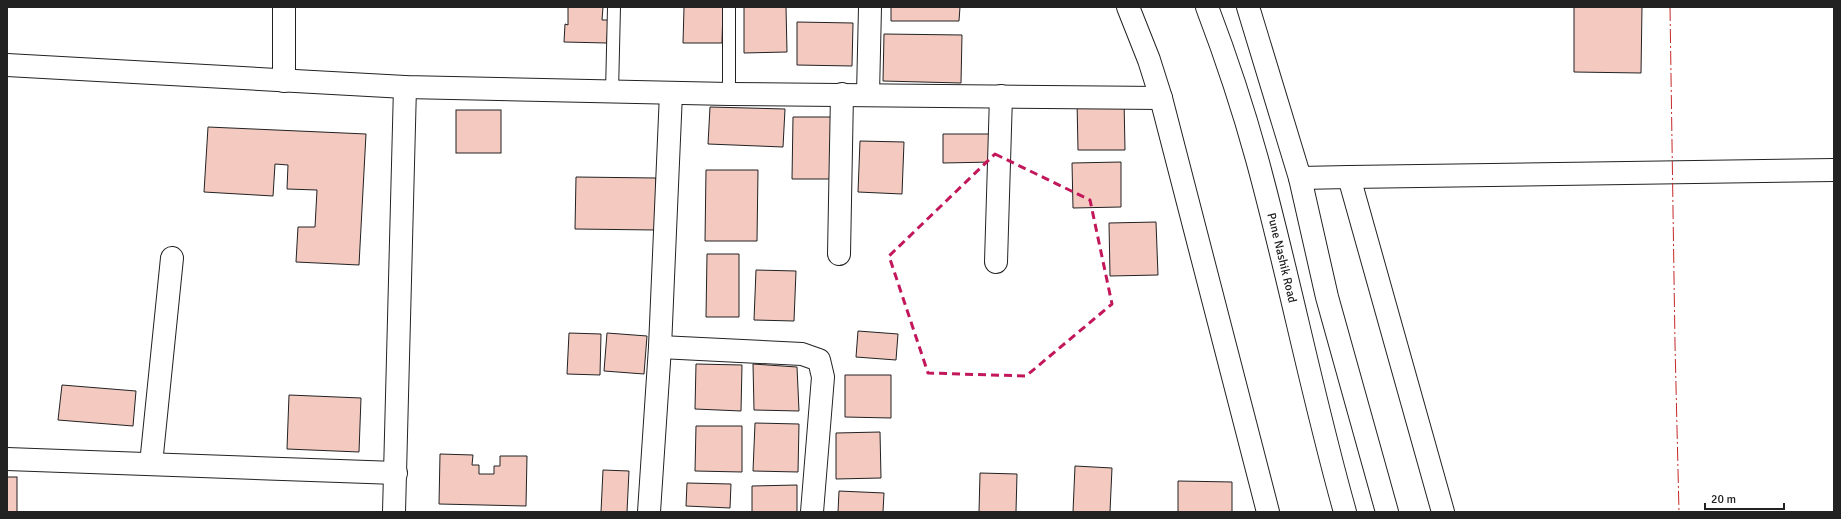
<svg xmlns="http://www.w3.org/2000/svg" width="1841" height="519" font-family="Signika,sans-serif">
<rect width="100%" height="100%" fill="#fff"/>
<g fill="#f3c9c0" stroke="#222">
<polygon points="568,7 603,7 602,20 608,20 607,43 564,42 565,24 568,25"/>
<polygon points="684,7 723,7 722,43 683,43"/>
<polygon points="744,7 786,7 787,52 744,53"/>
<polygon points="891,7 960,7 959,21 891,21"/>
<polygon points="1574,7 1642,7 1641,73 1574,72"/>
<polygon points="797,22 853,23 852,66 797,65"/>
<polygon points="884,34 962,35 961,83 883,81"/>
<polygon points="1124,100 1125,150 1078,150 1077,101"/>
<polygon points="710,107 785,109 783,147 708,144"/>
<rect x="456" y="110" width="45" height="43"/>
<polygon points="793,117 839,117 839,179 792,179"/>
<polygon points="208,127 366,134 359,265 296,262 298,227 315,227 317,190 287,189 288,165 275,164 273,196 204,192"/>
<polygon points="943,134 994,134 994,162 943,163"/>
<polygon points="860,141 904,142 902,194 858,192"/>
<polygon points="1121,162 1121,207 1073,208 1072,163"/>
<polygon points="706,170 758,170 757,241 705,241"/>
<polygon points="576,177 656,178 655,230 575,229"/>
<polygon points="1156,222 1158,275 1110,276 1109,223"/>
<polygon points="707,254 739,254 739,317 706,317"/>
<polygon points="756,270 796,271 794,321 754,320"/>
<polygon points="858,331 898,334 896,360 856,357"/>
<polygon points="569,333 601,334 600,375 567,374"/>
<polygon points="607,333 647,336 644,374 604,371"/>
<polygon points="696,364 742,365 741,411 695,409"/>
<polygon points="753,364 797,367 799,411 754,410"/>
<polygon points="845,375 891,375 891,418 845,417"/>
<polygon points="62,385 136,391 133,426 58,420"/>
<polygon points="289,395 361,398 359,452 287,449"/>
<polygon points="755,423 799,424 798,472 753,471"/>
<polygon points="696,426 742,426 742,472 695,471"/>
<polygon points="880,432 881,478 836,479 836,433"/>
<polygon points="440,454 473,455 472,465 479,465 479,474 494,474 494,466 500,466 500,456 527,456 526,506 439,504"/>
<polygon points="1075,466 1112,468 1110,512 1073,512"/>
<polygon points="603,470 629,471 627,512 601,512"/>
<polygon points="980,473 1017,474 1016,512 979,512"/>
<rect x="7" y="477" width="10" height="35"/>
<polygon points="1178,481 1232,482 1232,512 1178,512"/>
<polygon points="687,483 731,484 730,508 686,506"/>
<polygon points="797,485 797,512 752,512 752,486"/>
<polygon points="839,491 884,493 883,512 838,512"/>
</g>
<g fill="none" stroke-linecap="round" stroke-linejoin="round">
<g stroke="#222" stroke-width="14">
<g id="lane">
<polyline points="612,92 614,7"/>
<polyline points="729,94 729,7"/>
</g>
</g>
<g stroke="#222" stroke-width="24">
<g id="street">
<polyline points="284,7 284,81"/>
<polyline points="1128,7 1149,60 1161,98 1268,512"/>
<polyline points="7,65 405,87 729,94 1161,98"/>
<polyline points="868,94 870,7"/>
<polyline points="1349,177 1834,170"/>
<polyline points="839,254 842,94"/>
<polyline points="996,262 1001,96"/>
<polyline points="660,347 802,354 819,360 823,377 812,512"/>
<polyline points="7,459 396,473"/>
<polyline points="151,464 172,258"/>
<polyline points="394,512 405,87"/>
<polyline points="649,512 660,347 671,93"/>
</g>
</g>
<g stroke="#222" stroke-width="24">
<polyline id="secondary" points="1300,178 1349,177 1443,512"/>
</g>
<g stroke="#222" stroke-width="24">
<g id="highway">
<path id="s1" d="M1207 7C1226 57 1243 108 1257 159 1289 276 1312 395 1345 512"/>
<polyline points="1248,7 1300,178 1327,297 1387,512"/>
</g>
</g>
<use href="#lane" stroke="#fff" stroke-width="12"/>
<use href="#street" stroke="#fff" stroke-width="22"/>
<use href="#secondary" stroke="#fff" stroke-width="22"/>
<use href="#highway" stroke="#fff" stroke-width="22"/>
<polyline stroke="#c62828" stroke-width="1" stroke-dasharray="14 3 2 3" stroke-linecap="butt" points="1670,7 1675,344 1679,512"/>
</g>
<path fill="none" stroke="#c2185b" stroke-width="3" stroke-dasharray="8 5" stroke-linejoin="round" d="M995 154 1090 200 1112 304 1026 376 928 373 889 256Z"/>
<g text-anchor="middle" stroke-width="3" stroke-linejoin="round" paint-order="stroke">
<g font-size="12" fill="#222" stroke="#fff">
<text dy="4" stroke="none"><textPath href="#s1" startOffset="262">Pune Nashik Road</textPath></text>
</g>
</g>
<rect width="1841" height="519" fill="none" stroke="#222222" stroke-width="16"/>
<path d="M1705 503v6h79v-6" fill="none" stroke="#222222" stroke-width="2"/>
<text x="1711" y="503" font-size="12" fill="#222222" stroke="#ffffff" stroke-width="3" paint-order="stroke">20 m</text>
</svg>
